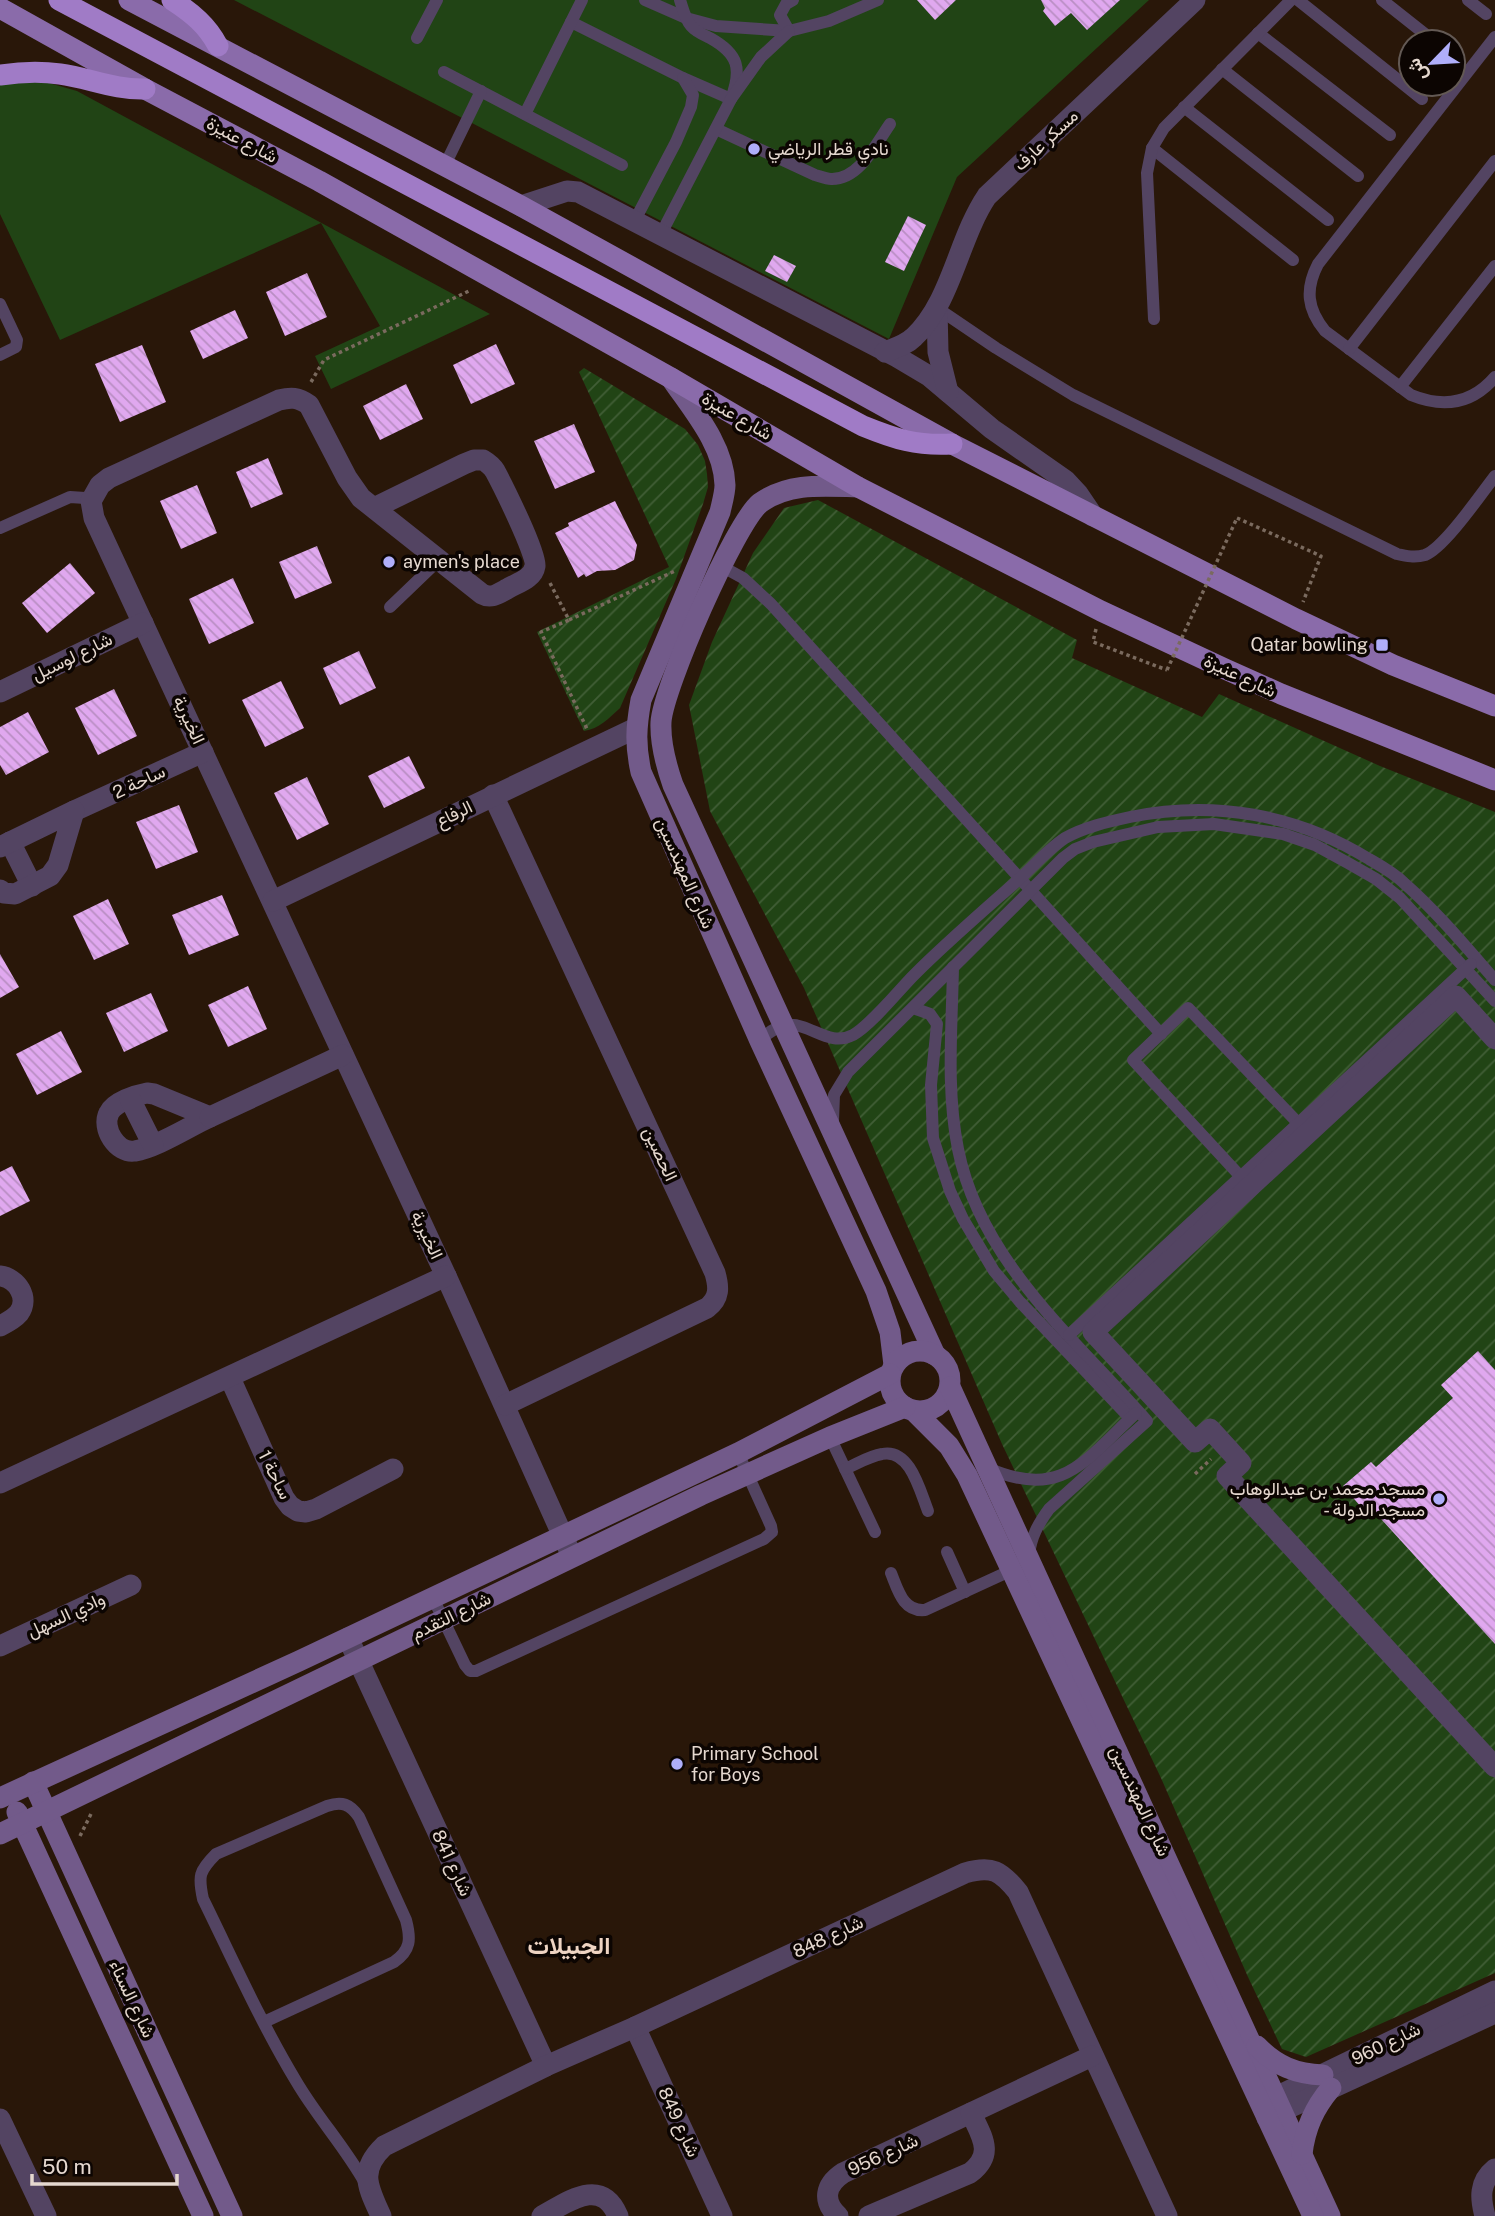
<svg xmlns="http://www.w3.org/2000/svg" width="1495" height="2216" font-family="'Public Sans',Vazirmatn,sans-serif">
<defs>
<pattern id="garden-furrows" width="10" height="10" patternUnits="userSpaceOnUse" patternTransform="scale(1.75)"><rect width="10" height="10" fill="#214415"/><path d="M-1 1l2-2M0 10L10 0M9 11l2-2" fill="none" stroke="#415e36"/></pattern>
<pattern id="building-back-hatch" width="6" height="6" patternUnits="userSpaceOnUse" patternTransform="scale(1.75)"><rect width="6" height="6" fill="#e0a8ef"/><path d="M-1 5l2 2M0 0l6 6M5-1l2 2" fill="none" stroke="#b98ec3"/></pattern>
</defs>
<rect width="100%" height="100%" fill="#291709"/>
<g fill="#214415">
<polygon points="234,0 1149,0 957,177 889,339"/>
<polygon points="42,81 77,91 490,314 331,389 315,356 380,326 321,223 60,340 0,214 0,83"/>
</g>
<g fill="url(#garden-furrows)">
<path d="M584 368 685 429 698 445 705 461 707 474 708 487 703 504 676 579 620 708C609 718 599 729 584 731L537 632 669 567 579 372Z"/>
<polygon points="818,500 1077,640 1072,658 1202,717 1219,694 1380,766 1495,812 1495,1973 1306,2057 1282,2049 1248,1977 1161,1778 1002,1444 804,988 710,811 689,705 712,642 753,553 784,508"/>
</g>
<g fill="url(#building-back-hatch)">
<polygon points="917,0 956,0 935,20"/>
<polygon points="1041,0 1120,0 1087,30 1071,13 1055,26 1043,11 1045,8"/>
<polygon points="908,216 926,225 904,271 885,262"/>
<polygon points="774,255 796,266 787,282 765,271"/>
<polygon points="307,273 327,317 285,336 266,292"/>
<polygon points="235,310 248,338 203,359 190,331"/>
<polygon points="496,344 515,384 471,404 453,365"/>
<polygon points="142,345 166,402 120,422 95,364"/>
<polygon points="406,384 423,419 380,440 363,406"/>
<polygon points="574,424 595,472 555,489 534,441"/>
<polygon points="268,458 283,494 251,508 236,472"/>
<polygon points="197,485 217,533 181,549 160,501"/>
<polygon points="615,501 637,545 634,560 615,570 597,571 586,577 584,574 578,578 555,533 569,526 568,523"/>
<polygon points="317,546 332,583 295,599 279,562"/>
<polygon points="70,563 95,593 47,633 22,603"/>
<polygon points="233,578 254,623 209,644 189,599"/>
<polygon points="359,651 376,688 340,705 323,668"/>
<polygon points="281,681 304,728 265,747 242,700"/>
<polygon points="114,689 137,736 98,755 75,708"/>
<polygon points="28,712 49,752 6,775 0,765 0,727"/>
<polygon points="409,756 425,788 384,808 368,776"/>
<polygon points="307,777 329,824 297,840 274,793"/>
<polygon points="179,805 198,852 156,869 136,822"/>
<polygon points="222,895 239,935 189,955 172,915"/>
<polygon points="108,899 129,944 94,960 73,916"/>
<polygon points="0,954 19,987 0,998"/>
<polygon points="248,986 267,1029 228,1047 208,1005"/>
<polygon points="151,993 168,1031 124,1052 106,1013"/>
<polygon points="61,1031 82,1072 37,1095 16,1054"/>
<polygon points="12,1166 30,1201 0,1216 0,1172"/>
<polygon points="1478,1351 1495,1370 1495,1644 1372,1509 1367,1514 1343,1486 1371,1462 1376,1467 1453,1398 1441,1385"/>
</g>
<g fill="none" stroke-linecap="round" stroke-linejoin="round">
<g stroke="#7a6a5e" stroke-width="3.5" stroke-dasharray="3.5 3.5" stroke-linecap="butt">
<polyline points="311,382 324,360 471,290"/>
<polyline points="1237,518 1321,556 1303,602"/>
<polyline points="550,583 569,620 541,632 588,731"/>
<polyline points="569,620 675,571"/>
<polyline points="1096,629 1093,642 1167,670"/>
<polyline points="1195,1474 1211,1459"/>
<polyline points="80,1836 92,1812"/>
</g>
<g stroke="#534462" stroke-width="12">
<polyline points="645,0 686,18 716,26 789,31 829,21 878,0"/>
<polyline points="1298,0 1422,99"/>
<polyline points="1382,0 1435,42"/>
<polyline points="1468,0 1486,14"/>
<path d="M571 22 683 78 731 99C742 69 739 54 710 38 704 35 696 32 691 26 685 19 683 9 680 0"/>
<polyline points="789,31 780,15 786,4 793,0"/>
<polyline points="1258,33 1390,135"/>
<path d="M1495 37 1318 264C1305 289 1307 309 1325 331L1411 395C1443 408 1472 404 1495 377"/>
<polyline points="417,38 437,0"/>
<polyline points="1222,69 1358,176"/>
<polyline points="444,72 622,165"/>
<polyline points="1184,107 1328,220"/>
<polyline points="525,114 582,0"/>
<path d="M716 129 815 175C819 176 826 179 831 179 859 180 876 144 890 124"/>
<polyline points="1152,148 1293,260"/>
<polyline points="445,165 481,91"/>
<polyline points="635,220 676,142 691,107 693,95 683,78"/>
<polyline points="661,234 731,99 761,57 789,31"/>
<path d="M937 308 996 348 1073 395 1397 554C1406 556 1415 558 1425 555 1444 548 1481 494 1495 476"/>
<polyline points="1154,319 1147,173 1152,148 1164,128 1291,0"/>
<polyline points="1349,349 1495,161"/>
<polyline points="0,355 16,347 17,340 0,304"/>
<polyline points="1400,387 1495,266"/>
<polyline points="0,528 70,497 85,498 91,501"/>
<polyline points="721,566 743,578 771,604 1161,1034"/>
<polyline points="390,607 439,560"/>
<path d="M953 967C952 1028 946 1089 958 1149 980 1261 1075 1339 1147 1421L1049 1509C1038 1524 1031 1537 1029 1555"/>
<polyline points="913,1008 930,1014 937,1024 931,1085 933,1138 950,1191 963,1219 994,1271 1020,1302 1130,1418"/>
<path d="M760 1041C798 1000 820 1052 853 1035 871 1025 899 990 914 975 947 942 982 912 1017 881 1033 867 1047 850 1065 838 1085 827 1107 822 1130 817 1214 800 1296 814 1369 859 1381 866 1394 873 1404 883 1437 912 1466 947 1495 980"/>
<polyline points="833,1121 834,1095 848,1072 1063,858 1075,849 1093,842 1158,827 1214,824 1283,834 1315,845 1348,863 1376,879 1400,898 1495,1001"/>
<polyline points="1241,1177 1133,1060 1188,1008 1299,1124"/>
<polyline points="1069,1335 1471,964"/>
<polyline points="830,1437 875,1532"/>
<path d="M988 1468C1062 1501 1085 1460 1136 1413"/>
<path d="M845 1469C857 1464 869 1456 882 1454 910 1448 920 1491 928 1511"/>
<polyline points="947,1552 965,1592"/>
<path d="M891 1573C898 1590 903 1612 925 1610L1012 1570"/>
<polyline points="433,1598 465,1665 470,1671 476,1671 764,1539 772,1532 771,1526 738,1453"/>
<path d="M264 2022 394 1962C411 1950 411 1939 406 1920L359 1817C350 1804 342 1801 327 1806L216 1854C199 1871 198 1876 203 1899 233 1960 261 2023 296 2081 317 2117 345 2147 365 2183"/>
</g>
<g stroke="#534462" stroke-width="21">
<polyline points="521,206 567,191 578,192 897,357 929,376 992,429 1065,480 1078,494 1093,516"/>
<polyline points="937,308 938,352 948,392"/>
<path d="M885 352C895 348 906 345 914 337 952 301 958 239 987 196L1195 0"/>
<path d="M374 508 464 464 474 460H483C488 463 492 466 495 471 502 484 537 554 535 566 533 579 517 583 507 589 498 594 491 599 482 594L361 498 347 478 309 405C298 397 291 397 279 400L109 478 100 485 91 501 94 518 446 1276 570 1552"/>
<polyline points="0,692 143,623"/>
<path d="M493 795 715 1273C719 1287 720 1298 707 1308L505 1405"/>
<polyline points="74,811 203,752"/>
<polyline points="10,842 32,886"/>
<polyline points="0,847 74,811 58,865 50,876 15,894 4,893 0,890"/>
<polyline points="273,901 636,728"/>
<polyline points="1495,1039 1456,996 1093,1332 1195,1442 1210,1429 1241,1463 1227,1476 1495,1767"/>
<path d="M147 1093 154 1094 210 1117C190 1126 156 1148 135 1151 117 1154 101 1128 109 1113 114 1102 136 1095 147 1093Z"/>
<polyline points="130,1099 153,1145"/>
<polyline points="210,1117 343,1055"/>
<path d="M0 1276C17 1278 30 1298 19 1313 14 1319 6 1323 0 1326"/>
<polyline points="230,1378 284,1498 290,1506 298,1511 306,1512 316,1509 393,1469"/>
<polyline points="0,1483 446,1276"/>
<polyline points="348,1638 546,2066"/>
<polyline points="0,1646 131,1585"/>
<polyline points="635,2027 722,2216"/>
<polyline points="1276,2097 1495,1991"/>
<polyline points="1267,2118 1495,2013"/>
<polyline points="0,2119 46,2216"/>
<path d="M381 2216C368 2187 358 2171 384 2146L546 2066 635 2027 965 1873C992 1865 1001 1871 1018 1892L1167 2216"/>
<path d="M542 2216C568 2202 601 2176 618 2216"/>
<path d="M838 2216C822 2201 825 2185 843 2173L1092 2056"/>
<path d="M869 2216 970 2173C995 2154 982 2137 971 2113"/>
<path d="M1485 2216C1480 2198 1479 2182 1495 2169"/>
</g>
<g stroke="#725a8a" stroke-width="21">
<path d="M671 378C692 409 724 445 725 485 725 493 722 503 720 512L641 700C636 727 635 745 641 772L760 1041 876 1291 890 1332 894 1365"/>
<path d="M858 487C824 486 789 482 760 503 735 523 663 688 661 722 660 744 666 765 673 785L935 1355"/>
<circle cx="920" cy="1381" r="30"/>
<polyline points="950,1387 1330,2216"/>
<polyline points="914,1411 949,1446 967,1475 1313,2216"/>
<polyline points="33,1782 232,2216"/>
<polyline points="0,1798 299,1661 738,1453 890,1374"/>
<polyline points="17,1812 203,2216"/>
<polyline points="0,1834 701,1495 830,1437 905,1407"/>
<path d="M1257 2046C1276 2066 1296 2074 1323 2075"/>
<path d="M1302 2154C1305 2128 1314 2108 1331 2088"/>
</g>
<g stroke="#8a6baa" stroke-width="21">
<polyline points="129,0 521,206 952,444 1296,619 1393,665 1495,706"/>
<polyline points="0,8 145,89 319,181 671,378 858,487 1101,611 1225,669 1281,694 1495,780"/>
</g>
<g stroke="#a07bc6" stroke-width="21">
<path d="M59 0 863 426C895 439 916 446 952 444"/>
<path d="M172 0C192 13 207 25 218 46"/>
<path d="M0 75C20 72 40 71 60 74 89 78 115 90 145 89"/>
</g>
<polyline stroke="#7a6a5e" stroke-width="3.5" stroke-dasharray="3.5 3.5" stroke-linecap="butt" points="1167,670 1237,518"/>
</g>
<g fill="#afaefa" stroke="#0c0502" stroke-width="2.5">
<circle cx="754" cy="149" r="7"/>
<circle cx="389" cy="562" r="7"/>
<rect x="1375" y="638" width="14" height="14" rx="3.5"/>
<circle cx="1439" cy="1499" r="7"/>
<circle cx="677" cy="1764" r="7"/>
</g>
<g text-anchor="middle" stroke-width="7" stroke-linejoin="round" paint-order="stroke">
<g font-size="18" fill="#e5d8cf" stroke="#0c0502">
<text transform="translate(242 140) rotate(28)" y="6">شارع عنيزة</text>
<text transform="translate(1046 140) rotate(-43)" y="6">مسكر عارف</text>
<text transform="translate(737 416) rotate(30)" y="6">شارع عنيزة</text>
<text transform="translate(72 657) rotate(-26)" y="6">شارع لوسيل</text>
<text transform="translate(1240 676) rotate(25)" y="6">شارع عنيزة</text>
<text transform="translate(189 720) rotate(65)" y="6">الخيرية</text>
<text transform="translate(139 782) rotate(-25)" y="6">ساحة 2</text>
<text transform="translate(454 814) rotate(-26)" y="6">الرفاع</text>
<text transform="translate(685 873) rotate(66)" y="6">شارع المهندسين</text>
<text transform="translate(660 1154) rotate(65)" y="6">الحصين</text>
<text transform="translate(427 1235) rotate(65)" y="6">الخيرية</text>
<text transform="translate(275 1475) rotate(63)" y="6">ساحة 1</text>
<text transform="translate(66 1615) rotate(-25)" y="6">وادي السهل</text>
<text transform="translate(451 1616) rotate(-26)" y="6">شارع التقدم</text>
<text transform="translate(1140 1801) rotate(65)" y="6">شارع المهندسين</text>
<text transform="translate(452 1863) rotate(65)" y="6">شارع 841</text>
<text transform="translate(828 1937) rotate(-25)" y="6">شارع 848</text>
<text transform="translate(132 1999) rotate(65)" y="6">شارع السناء</text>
<text transform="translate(1386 2044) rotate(-26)" y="6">شارع 960</text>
<text transform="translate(679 2122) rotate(65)" y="6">شارع 849</text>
<text transform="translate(883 2155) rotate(-25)" y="6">شارع 956</text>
</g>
<g font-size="18" fill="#e5d8cf" stroke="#0c0502" text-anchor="start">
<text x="768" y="155">نادي قطر الرياضي</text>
<text x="403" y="568">aymen's place</text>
<text x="1368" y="651" text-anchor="end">Qatar bowling</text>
<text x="1425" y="1495" text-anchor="end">مسجد محمد بن عبدالوهاب<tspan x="1425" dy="21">- مسجد الدولة</tspan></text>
<text x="691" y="1760">Primary School<tspan x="691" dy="21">for Boys</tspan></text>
</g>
<g font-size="24" font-weight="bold" fill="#eed4c3" stroke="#0c0502">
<text x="569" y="1954">الجبيلات</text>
</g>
</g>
<g transform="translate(1432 63) rotate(245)"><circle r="33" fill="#0c0502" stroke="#635954" stroke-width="2"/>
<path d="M0-5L12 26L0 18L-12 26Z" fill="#afaefa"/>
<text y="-10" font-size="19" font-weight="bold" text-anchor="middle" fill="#e5d8cf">ش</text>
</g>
<path d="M32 2174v10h145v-10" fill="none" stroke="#e5d8cf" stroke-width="3.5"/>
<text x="42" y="2174" font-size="21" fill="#e5d8cf" stroke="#0c0502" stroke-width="5" paint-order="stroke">50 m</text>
</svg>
